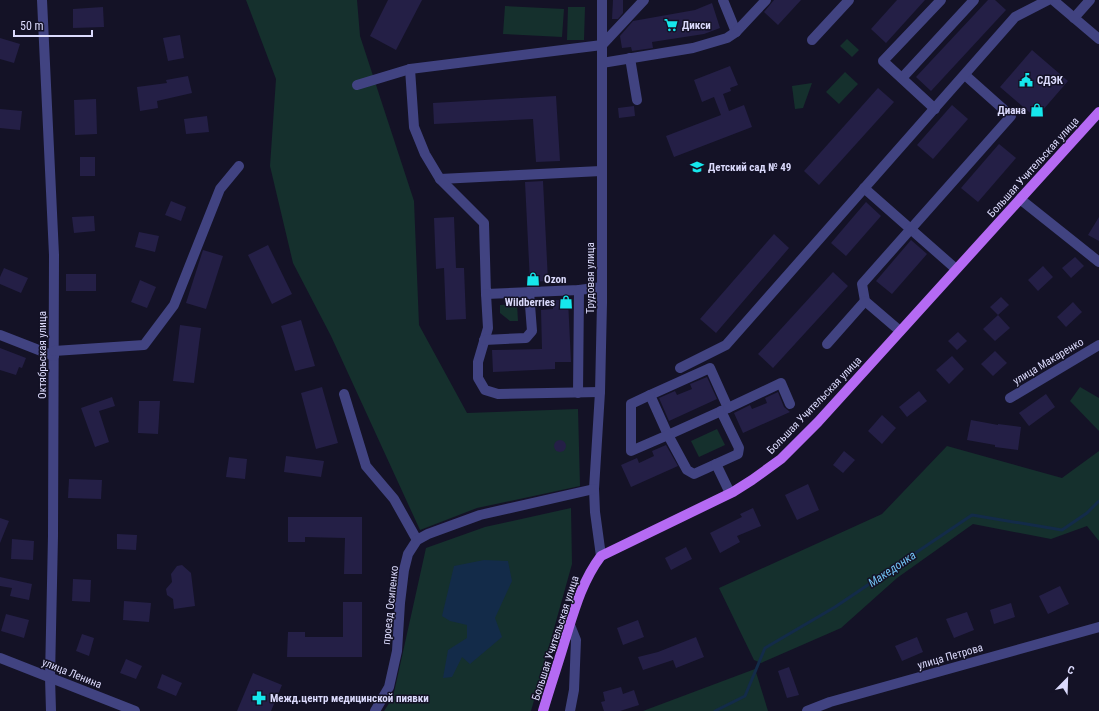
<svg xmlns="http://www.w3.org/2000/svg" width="1099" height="711" font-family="'Roboto Condensed',sans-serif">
<rect width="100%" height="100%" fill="#141226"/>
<g fill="#15302d">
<polygon points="246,0 357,0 360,36 414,201 419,325 467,413 578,409 580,486 477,508 420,530 331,336 293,263 270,166 276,79"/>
<polygon points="505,6 564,9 562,37 503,34"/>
<polygon points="568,7 585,7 584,40 567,40"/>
<polygon points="847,39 859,50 852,57 840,46"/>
<polygon points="845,72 858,84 839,104 826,92"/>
<polygon points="812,83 803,108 795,109 792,86"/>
<polygon points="517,304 518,321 510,321 500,313 500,305"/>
<polygon points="1080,387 1099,398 1099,431 1070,401"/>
<polygon points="717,429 725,445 699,457 691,441"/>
<polygon points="947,446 1062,478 1099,451 1099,541 1087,526 1051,539 973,524 897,578 841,628 761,663 754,660 719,588 882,514"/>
<polygon points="571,508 572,564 531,711 384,711 393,697 426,548 485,527"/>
<polygon points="755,669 768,711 643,711"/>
</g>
<polygon fill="#132b49" points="484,560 508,561 512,581 495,618 502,637 470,664 462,657 452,677 443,678 448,650 467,638 467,625 450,621 442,616 454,566"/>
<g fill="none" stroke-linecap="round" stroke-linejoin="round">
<polyline stroke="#132b49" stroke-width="3" points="715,711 745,696 765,648 835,607 972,515 1062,530 1087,513 1099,501"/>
</g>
<g fill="#241f46">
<polygon points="388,0 422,0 396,50 370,36"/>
<polygon points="613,0 623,0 623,13 618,19 612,19"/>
<polygon points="774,0 801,0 778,25 764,12"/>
<polygon points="897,0 925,0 886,43 871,29"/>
<polygon points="988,0 995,0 1006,10 931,91 916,77"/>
<polygon points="712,3 720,28 704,34 652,42 653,48 632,51 631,47 622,48 620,36 633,21 695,10"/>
<polygon points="103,7 104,27 73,28 73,9"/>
<polygon points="180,35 184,58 168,61 163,38"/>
<polygon points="0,38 20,44 14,63 0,59"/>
<polygon points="1032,50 1068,81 1036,118 1000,87"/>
<polygon points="730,66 738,85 730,88 731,91 723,94 729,111 744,105 752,127 674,157 666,136 721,115 714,97 702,102 694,80"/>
<polygon points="188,76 192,93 157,101 158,108 140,111 137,87 167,83 166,80"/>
<polygon points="878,88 894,102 819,185 804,171"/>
<polygon points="556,96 560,161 536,162 533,119 434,124 433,103"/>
<polygon points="96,99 97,134 75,135 74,100"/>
<polygon points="952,105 968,119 933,159 917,145"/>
<polygon points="634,106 635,116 619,118 618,108"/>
<polygon points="0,109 22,111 20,130 0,128"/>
<polygon points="207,116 209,132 186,134 184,119"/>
<polygon points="999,144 1016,158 978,202 961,188"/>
<rect x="80" y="157" width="15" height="19"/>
<polygon points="543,181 548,281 530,282 525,182"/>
<polygon points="171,201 186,207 181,221 165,215"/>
<polygon points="866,202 881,216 846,256 831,243"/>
<polygon points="94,216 95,231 74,233 72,217"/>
<polygon points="454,217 456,268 464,268 466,319 446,320 444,268 436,269 434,218"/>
<polygon points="1099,217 1099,241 1088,235"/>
<polygon points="139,232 159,236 155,252 135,247"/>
<polygon points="774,234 789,248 716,333 700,319"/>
<polygon points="911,240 927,254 892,294 876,281"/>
<polygon points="268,245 292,294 272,304 248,255"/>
<polygon points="203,250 223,256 206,309 186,303"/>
<polygon points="1075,257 1084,266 1071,278 1062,268"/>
<polygon points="1043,266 1053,277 1038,291 1028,280"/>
<polygon points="4,268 28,278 21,293 0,284 0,277"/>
<polygon points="833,272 848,286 773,368 758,354"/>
<rect x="66" y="274" width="30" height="17"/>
<polygon points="140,280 156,287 147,308 131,302"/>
<polygon points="1001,297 1009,305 998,315 990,307"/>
<polygon points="552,300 568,300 571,362 555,362 555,369 493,372 492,350 542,349 541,310 553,309"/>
<polygon points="1073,302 1082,312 1066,327 1057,317"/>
<polygon points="998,315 1010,328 995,341 983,329"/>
<polygon points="301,320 315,366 295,371 281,326"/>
<polygon points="180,325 201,328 194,383 173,381"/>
<polygon points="958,332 967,341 957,350 948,341"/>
<polygon points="0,348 26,358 22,368 19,367 16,375 0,370"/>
<polygon points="995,351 1007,363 993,376 981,364"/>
<polygon points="952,356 964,369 949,384 936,370"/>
<polygon points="707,377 717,399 669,421 659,398 675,391 677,395 692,389 690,384"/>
<polygon points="322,387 338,443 316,449 301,393"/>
<polygon points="919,391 927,401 907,417 899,407"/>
<polygon points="778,392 784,407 790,412 743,433 734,413 750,405 752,409 767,403 765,398"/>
<polygon points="1046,394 1055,407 1029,426 1019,413"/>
<polygon points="112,397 115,406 99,411 109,442 95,447 81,408"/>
<polygon points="139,401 160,401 158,434 138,433"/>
<polygon points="882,415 896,428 882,444 868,431"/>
<polygon points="971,420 998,425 998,424 1021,427 1018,450 995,447 995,445 967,440"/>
<circle cx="560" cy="446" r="6"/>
<polygon points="666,445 678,466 631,487 621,465 637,458 639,463 654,456 652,451"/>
<polygon points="844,451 855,460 843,473 833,465"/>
<polygon points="286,456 324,461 321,477 284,472"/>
<polygon points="229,457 247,459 245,479 226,477"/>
<polygon points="69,479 102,480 101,499 68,498"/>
<polygon points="808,484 819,510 797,520 785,495"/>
<polygon points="753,508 761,526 737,536 740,542 720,553 710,533 742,517 740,514"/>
<polygon points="288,517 362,517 362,574 344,574 345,538 305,537 305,542 288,542"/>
<polygon points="0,518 9,521 0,543"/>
<polygon points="117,534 137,535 136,550 117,549"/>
<polygon points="12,539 34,541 33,560 11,559"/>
<polygon points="686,547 692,559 671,570 665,558"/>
<polygon points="182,565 191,573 195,606 174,609 173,599 167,595 166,589 172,582 171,574 177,566"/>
<polygon points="0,577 32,584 29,600 10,596 12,588 0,586"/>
<polygon points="73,579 91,580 90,602 72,601"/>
<polygon points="1060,586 1069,604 1048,614 1039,596"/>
<polygon points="124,601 151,603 149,622 123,620"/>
<polygon points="343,602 362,602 362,657 287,657 288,632 305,632 305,637 343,637"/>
<polygon points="1011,603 1015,617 994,624 990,610"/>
<polygon points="967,612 974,630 954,638 946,619"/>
<polygon points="6,614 29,620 24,638 1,631"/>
<polygon points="638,620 644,637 623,645 617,628"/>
<polygon points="82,634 94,638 89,656 76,651"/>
<polygon points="696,637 704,657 676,668 673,660 643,670 638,657 658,652"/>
<polygon points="917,637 923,652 902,661 895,646"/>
<polygon points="126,659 142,666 136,679 120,673"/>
<polygon points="789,667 799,695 787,698 778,671"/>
<polygon points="253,673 282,685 271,711 237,711"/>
<polygon points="162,674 182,683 176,696 157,688"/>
<polygon points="621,687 623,694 634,690 639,705 620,711 604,711 601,702 605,701 603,692"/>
</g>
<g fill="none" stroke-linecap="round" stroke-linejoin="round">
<g stroke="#414381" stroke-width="10">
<polyline points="42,0 54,255 53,536 50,677 51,711"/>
<polyline points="723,0 736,32"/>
<polyline points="1053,0 1099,39"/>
<polyline points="1074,18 1090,0"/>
<polyline points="812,40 849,0"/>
<polyline points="630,58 637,100"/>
<polyline points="602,63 693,48 727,38 736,32 766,0"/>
<polyline points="902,78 974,0"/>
<polyline points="357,85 410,69"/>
<polyline points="935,109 883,61 941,0"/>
<polyline points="440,179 601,171"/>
<polyline points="864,188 956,269"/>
<polyline points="1020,199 1099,262"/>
<polyline points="602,287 579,290 486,294 484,223 440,179 425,154 414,127 410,69 602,45 644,0"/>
<polyline points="486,294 488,328 478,362 478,378 485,390 498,394 600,392"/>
<polyline points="900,331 865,301 862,284 1011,116 965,75"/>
<polyline points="0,335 54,356"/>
<polyline points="484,340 526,338 532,331 529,292"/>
<polyline points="827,344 865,301"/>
<polyline points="54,351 144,345 174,305 220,189 239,166"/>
<polyline points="680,368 726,345 1015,17 1048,0"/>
<polygon points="710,368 728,408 668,435 650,395"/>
<polyline points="578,393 579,290"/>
<polyline points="344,394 366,466 394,499 417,540"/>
<polyline points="650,395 631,404 631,451 668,435 687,470 694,474 738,454 739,448 721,411"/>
<polyline points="1010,398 1099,345"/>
<polyline points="728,408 781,383 790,404"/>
<polyline points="716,464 730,493"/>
<polyline points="601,556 595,512 594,489 600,392 602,303 602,0"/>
<polyline points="0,658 135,711"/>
<polyline points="375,711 389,687 397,651 400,603 404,570 408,554 417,540 428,534 480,515 594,489"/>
<polyline points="570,711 574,690 576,640 570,625"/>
<polyline points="807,711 830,702 1099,627"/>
</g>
<path stroke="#b56af3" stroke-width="10" d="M543 711C550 687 558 664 565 640 574 611 582 581 601 556L733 492 752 480 781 459 818 422 1099 112"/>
</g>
<defs>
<g id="supermarket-bare" transform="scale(1.08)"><path d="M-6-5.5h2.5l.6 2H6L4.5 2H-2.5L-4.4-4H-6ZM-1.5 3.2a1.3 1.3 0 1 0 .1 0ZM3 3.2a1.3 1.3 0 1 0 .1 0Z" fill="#16e7ec" stroke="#141226" stroke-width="2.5" paint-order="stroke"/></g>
<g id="civic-bare" transform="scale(1.08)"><path d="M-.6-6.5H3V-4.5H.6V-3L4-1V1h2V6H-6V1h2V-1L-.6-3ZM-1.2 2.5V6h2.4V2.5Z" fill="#16e7ec" stroke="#141226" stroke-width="2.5" paint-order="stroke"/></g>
<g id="shop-bare" transform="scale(1.08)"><path d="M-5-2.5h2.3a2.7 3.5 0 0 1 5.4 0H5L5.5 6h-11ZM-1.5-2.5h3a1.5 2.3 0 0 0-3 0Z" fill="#16e7ec" stroke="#141226" stroke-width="2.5" paint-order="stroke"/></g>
<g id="school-bare" transform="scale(1.08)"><path d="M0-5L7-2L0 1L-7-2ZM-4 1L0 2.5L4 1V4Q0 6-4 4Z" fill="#16e7ec" stroke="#141226" stroke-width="2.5" paint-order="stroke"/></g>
<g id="pharmacy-bare" transform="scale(1.08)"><path d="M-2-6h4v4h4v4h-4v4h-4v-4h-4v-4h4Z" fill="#16e7ec" stroke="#141226" stroke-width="2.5" paint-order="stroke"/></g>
</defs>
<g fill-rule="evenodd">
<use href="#supermarket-bare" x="671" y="25"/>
<use href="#civic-bare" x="1026" y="80"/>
<use href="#shop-bare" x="1037" y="110"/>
<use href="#school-bare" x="697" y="167"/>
<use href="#shop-bare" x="533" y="279"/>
<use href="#shop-bare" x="566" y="302"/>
<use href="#pharmacy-bare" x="259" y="698"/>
</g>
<g text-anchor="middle" stroke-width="3" stroke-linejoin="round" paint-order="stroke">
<g font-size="11" font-weight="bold" fill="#dbdafc" stroke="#141226" text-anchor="start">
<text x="682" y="29">Дикси</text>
<text x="1037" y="84">СДЭК</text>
<text x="1026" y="114" text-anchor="end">Диана</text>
<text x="708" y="171">Детский сад № 49</text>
<text x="544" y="283">Ozon</text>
<text x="555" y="306" text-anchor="end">Wildberries</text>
<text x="270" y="702">Межд.центр медицинской пиявки</text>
</g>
<g font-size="11" fill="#dbdafc" stroke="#141226">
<text transform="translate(1033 167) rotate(-48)" y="4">Большая Учительская улица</text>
<text transform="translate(590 278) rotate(-90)" y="4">Трудовая улица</text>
<text transform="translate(42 355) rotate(-90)" y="4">Октябрьская улица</text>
<text transform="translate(1048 361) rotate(-31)" y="4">улица Макаренко</text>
<text transform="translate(814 405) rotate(-46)" y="4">Большая Учительская улица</text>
<text transform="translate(390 605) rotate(-84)" y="4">проезд Осипенко</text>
<text transform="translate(555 638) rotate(-72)" y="4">Большая Учительская улица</text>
<text transform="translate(950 656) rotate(-16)" y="4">улица Петрова</text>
<text transform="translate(72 673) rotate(22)" y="4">улица Ленина</text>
</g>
<g font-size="12" font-style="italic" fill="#71c1f3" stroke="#141226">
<text transform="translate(892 569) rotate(-34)" y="4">Македонка</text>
</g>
</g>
<g transform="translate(1067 679) rotate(23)" stroke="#141226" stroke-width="3" paint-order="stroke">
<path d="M0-3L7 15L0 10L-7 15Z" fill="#dbdafc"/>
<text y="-6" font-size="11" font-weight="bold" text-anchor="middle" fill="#dbdafc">С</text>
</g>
<path d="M14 30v6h78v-6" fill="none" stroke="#dbdafc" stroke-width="2"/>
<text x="20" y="30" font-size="12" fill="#dbdafc" stroke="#141226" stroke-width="3" paint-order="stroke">50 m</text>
</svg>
